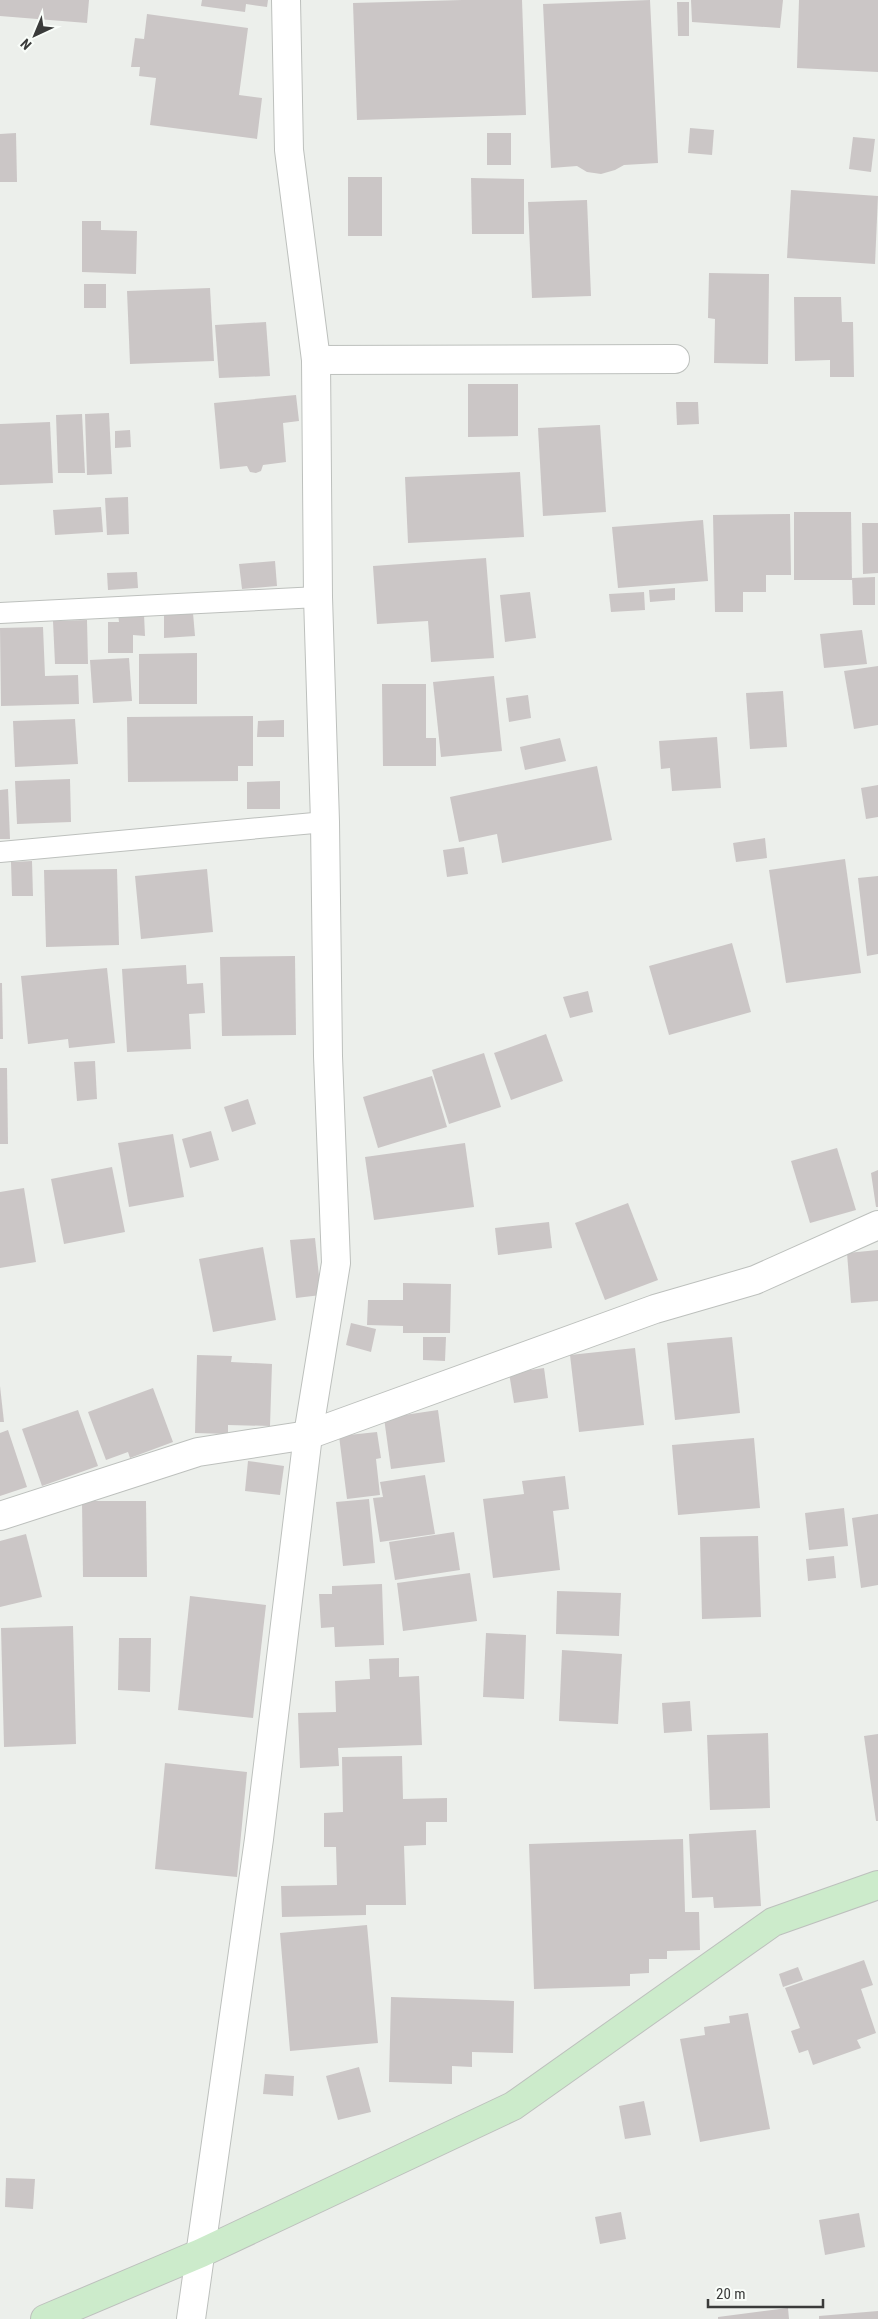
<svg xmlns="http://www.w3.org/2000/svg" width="878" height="2319" font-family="'Roboto Condensed',sans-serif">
<rect width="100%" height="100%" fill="#ecefeb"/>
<g fill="#cbc6c6">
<polygon points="0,0 89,0 87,23 0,16"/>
<polygon points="202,0 268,0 267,7 246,4 245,12 201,6"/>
<polygon points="462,0 522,0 526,115 357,120 353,3"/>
<polygon points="650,0 658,163 624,165 615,170 601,174 587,172 577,166 551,168 543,4"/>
<polygon points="691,0 783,0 780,28 692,22"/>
<polygon points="799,0 878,0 878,72 797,68"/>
<polygon points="677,2 689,2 689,36 678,36"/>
<polygon points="147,14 248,28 239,95 262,98 257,139 150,125 156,78 139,76 140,67 131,67 135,38 144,39"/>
<polygon points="690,128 714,130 712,155 688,153"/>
<polygon points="16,133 17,182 0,182 0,134"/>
<rect x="487" y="133" width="24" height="32"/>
<polygon points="853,137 875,139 871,172 849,169"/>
<rect x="348" y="177" width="34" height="59"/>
<polygon points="471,178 524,179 524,234 472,234"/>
<polygon points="791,190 878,196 875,264 787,258"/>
<polygon points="587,200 591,296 532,298 528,202"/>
<polygon points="82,221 101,221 101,230 137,231 136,274 82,272"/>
<polygon points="709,273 769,274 768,364 714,363 715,319 708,318"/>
<rect x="84" y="284" width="22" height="24"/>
<polygon points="210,288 214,361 130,364 127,291"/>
<polygon points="794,297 841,297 842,322 853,322 854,377 830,377 830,360 795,361"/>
<polygon points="266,322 270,376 219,378 215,325"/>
<polygon points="468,384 518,384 518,436 468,437"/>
<polygon points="296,395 299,421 283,423 286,462 263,465 261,471 256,473 250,472 247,466 220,469 214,403"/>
<polygon points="676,402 698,402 699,424 677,425"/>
<polygon points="109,413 112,474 87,475 85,414"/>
<polygon points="82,414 85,473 58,473 56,415"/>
<polygon points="50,422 53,483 0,485 0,424"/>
<polygon points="600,425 606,512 543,516 538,428"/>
<polygon points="130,430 131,447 115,448 115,431"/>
<polygon points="520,472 524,537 408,543 405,477"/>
<polygon points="128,497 129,534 107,535 105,498"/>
<polygon points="101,507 103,532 55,535 53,510"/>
<polygon points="794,512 851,512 852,580 794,580"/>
<polygon points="790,514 791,575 766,575 766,592 743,592 743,612 715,612 713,515"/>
<polygon points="703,520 708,581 618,588 612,527"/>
<polygon points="862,523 878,523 878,573 863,574"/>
<polygon points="486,558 494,658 431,662 428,621 377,624 373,566"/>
<polygon points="275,561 277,586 242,589 239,564"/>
<polygon points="137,572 138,588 108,590 107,573"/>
<polygon points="875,577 875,605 853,605 852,578"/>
<polygon points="675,588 675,600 650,602 649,590"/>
<polygon points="530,592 536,638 505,642 500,595"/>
<polygon points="644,592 645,610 611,612 609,594"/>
<polygon points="193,613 195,636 164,638 164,614"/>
<polygon points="118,614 144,614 145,636 133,635 133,653 108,653 108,622 119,622"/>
<polygon points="87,620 88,664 55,664 53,621"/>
<polygon points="43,627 45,676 78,675 79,704 1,706 0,628"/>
<polygon points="862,630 867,664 824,668 820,634"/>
<polygon points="197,653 197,704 139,704 139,654"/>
<polygon points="129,658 132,701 93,703 90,660"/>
<polygon points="878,666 878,725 854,729 844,671"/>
<polygon points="494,676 502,751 441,757 433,682"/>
<polygon points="382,684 426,684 426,738 436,738 436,766 383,766"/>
<polygon points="783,691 787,747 750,749 746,693"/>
<polygon points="528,695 531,718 509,722 506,698"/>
<polygon points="253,716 253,766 238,766 238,781 128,782 127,717"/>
<polygon points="75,719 78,764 15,767 13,721"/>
<polygon points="284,720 284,737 257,737 258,721"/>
<polygon points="717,737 721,788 672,791 670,768 661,769 659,741"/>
<polygon points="560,738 566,761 525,770 520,747"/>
<polygon points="597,766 612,840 502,863 497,834 459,842 450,797"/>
<polygon points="70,779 71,822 17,824 15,781"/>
<polygon points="280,781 280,809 247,809 247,782"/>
<polygon points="878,785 878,817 866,819 861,788"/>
<polygon points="8,789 10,839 0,839 0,790"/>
<polygon points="765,838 767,858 736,862 733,843"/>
<polygon points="464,847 468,874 447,877 443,850"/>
<polygon points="845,859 861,973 786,983 769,870"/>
<polygon points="32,861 33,896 12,896 11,862"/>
<polygon points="117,869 119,945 46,947 44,870"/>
<polygon points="207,869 213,932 141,939 135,876"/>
<polygon points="878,876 878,954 867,956 858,878"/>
<polygon points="732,943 751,1012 669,1035 649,966"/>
<polygon points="295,956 296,1035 222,1036 220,957"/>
<polygon points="186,965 187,984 203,983 205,1013 189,1014 191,1049 127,1052 122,969"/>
<polygon points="107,968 115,1043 69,1048 68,1039 28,1044 21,976"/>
<polygon points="0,983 2,983 3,1039 0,1039"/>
<polygon points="588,991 593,1012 570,1018 563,997"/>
<polygon points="546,1034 563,1081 511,1100 494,1053"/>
<polygon points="484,1053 501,1107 449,1124 432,1070"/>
<polygon points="95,1061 97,1099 77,1101 74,1062"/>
<polygon points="0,1068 7,1068 8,1144 0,1144"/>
<polygon points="432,1076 447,1127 378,1148 363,1097"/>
<polygon points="248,1099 256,1124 232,1132 224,1107"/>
<polygon points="211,1131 219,1160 190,1168 182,1139"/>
<polygon points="173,1134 184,1197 129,1207 118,1143"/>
<polygon points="465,1143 474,1207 374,1220 365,1157"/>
<polygon points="837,1148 856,1210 810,1223 791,1161"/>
<polygon points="112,1167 125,1232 64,1244 51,1179"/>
<polygon points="878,1170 878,1207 876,1207 871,1173"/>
<polygon points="24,1188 36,1262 0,1268 0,1192"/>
<polygon points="628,1203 658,1280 605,1300 575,1223"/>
<polygon points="549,1222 552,1248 498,1255 495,1228"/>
<polygon points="315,1238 321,1295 296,1298 290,1240"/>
<polygon points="263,1247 276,1320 213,1332 199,1259"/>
<polygon points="878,1250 878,1301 851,1303 847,1253"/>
<polygon points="403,1283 451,1284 450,1333 403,1333 403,1326 367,1325 368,1300 403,1300"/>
<polygon points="351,1323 376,1329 371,1352 346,1345"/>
<polygon points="423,1337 446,1337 445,1361 423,1360"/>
<polygon points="732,1337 740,1413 675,1420 667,1343"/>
<polygon points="635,1348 644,1425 579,1432 570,1355"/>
<polygon points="197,1355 232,1356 231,1362 272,1364 270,1426 228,1425 228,1434 195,1433"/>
<polygon points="544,1368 548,1398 514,1403 509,1373"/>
<polygon points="0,1386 4,1422 0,1422"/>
<polygon points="153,1388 173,1442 130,1458 128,1452 106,1460 88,1412"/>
<polygon points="78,1410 98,1466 42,1486 22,1429"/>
<polygon points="438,1410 445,1462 391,1469 384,1418"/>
<polygon points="8,1430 27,1487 0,1496 0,1433"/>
<polygon points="377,1432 381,1458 376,1459 380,1495 347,1499 339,1436"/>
<polygon points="754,1438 760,1508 678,1515 672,1445"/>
<polygon points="248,1461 284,1466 280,1495 245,1491"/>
<polygon points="425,1475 435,1534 380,1542 373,1498 383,1497 380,1482"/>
<polygon points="565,1476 569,1509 553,1511 560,1570 493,1578 483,1499 524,1494 522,1481"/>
<polygon points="369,1499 375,1563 343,1566 336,1502"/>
<polygon points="82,1501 146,1501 147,1577 83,1577"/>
<polygon points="844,1508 848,1546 809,1550 805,1513"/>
<polygon points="878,1514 878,1585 861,1588 852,1518"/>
<polygon points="454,1532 460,1570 395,1580 389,1542"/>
<polygon points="26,1534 42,1597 0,1607 0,1541"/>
<polygon points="758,1536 761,1617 702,1619 700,1537"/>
<polygon points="834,1556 836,1578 808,1581 806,1559"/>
<polygon points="470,1573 477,1621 403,1631 397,1583"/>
<polygon points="382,1584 384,1645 335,1647 334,1627 321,1628 319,1594 332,1594 332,1586"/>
<polygon points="557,1591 621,1593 619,1636 556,1634"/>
<polygon points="190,1596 266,1605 253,1718 178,1710"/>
<polygon points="73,1626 76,1744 4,1747 1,1628"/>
<polygon points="486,1633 526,1635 524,1699 483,1697"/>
<polygon points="119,1638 151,1638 150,1692 118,1690"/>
<polygon points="562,1650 622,1654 618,1724 559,1721"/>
<polygon points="399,1658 399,1677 419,1676 422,1745 338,1748 339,1766 300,1768 298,1713 336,1712 335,1681 370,1679 369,1659"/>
<polygon points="690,1701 692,1731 664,1733 662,1703"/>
<polygon points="768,1733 770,1808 710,1810 707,1735"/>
<polygon points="878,1734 878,1821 876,1821 864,1736"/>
<polygon points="402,1756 403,1799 447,1798 447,1822 426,1822 426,1845 404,1846 406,1905 366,1905 366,1915 282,1917 281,1886 337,1885 336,1847 324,1847 324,1813 343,1812 342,1757"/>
<polygon points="165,1763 247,1772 237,1877 155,1869"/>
<polygon points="756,1830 761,1906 714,1908 713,1897 692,1898 689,1834"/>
<polygon points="683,1839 685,1912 699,1912 700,1950 667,1951 667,1959 649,1959 649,1973 630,1974 630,1986 534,1989 529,1844"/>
<polygon points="367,1925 378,2043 290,2051 280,1933"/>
<polygon points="864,1960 873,1985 861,1989 876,2033 857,2040 861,2048 813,2065 808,2050 799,2053 791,2031 800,2028 785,1988"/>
<polygon points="798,1967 803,1980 783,1987 779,1974"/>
<polygon points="391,1997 514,2001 513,2053 472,2052 472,2067 452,2066 452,2084 389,2082"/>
<polygon points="748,2013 770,2129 700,2142 680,2039 705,2035 704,2027 730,2023 729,2016"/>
<polygon points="359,2067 371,2112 338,2120 326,2076"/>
<polygon points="265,2074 294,2076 293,2096 263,2094"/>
<polygon points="644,2101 651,2135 625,2139 619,2106"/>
<polygon points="6,2178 35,2179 33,2209 5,2207"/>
<polygon points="621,2212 626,2239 600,2244 595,2217"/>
<polygon points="859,2213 865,2247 825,2255 819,2220"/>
<polygon points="788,2308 789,2319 718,2319 718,2317"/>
<polygon points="878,2311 878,2319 819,2319 819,2316"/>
</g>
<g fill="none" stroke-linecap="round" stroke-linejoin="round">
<g stroke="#bdc0bd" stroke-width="22">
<g id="lane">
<polyline points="0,613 318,597"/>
<polyline points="0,852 325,822"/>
</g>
</g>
<g stroke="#bdc0bd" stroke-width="30">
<g id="street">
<polyline points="316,360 675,359"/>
<polyline points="0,1516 198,1452 308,1435 655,1309 755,1280 878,1225"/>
<polyline points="191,2319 259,1839 308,1435 336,1263 328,1056 325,822 318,597 316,360 289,150 286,0"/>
</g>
</g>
<g stroke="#bdc0bd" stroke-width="30">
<polyline id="secondary" points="45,2319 201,2253 513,2106 773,1922 878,1885"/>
</g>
<use href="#lane" stroke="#fff" stroke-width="20"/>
<use href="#street" stroke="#fff" stroke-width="28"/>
<use href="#secondary" stroke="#ccebcb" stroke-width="28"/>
</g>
<g transform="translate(35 35) rotate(224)" stroke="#f9fdf9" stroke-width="4" paint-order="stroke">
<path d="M0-4L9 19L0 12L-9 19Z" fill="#3a3b3a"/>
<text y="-8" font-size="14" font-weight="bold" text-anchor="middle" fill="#3a3b3a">N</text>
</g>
<path d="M708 2299v8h115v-8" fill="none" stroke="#3a3b3a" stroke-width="2.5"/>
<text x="716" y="2299" font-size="15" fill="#3a3b3a" stroke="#f9fdf9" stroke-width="4" paint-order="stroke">20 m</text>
</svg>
